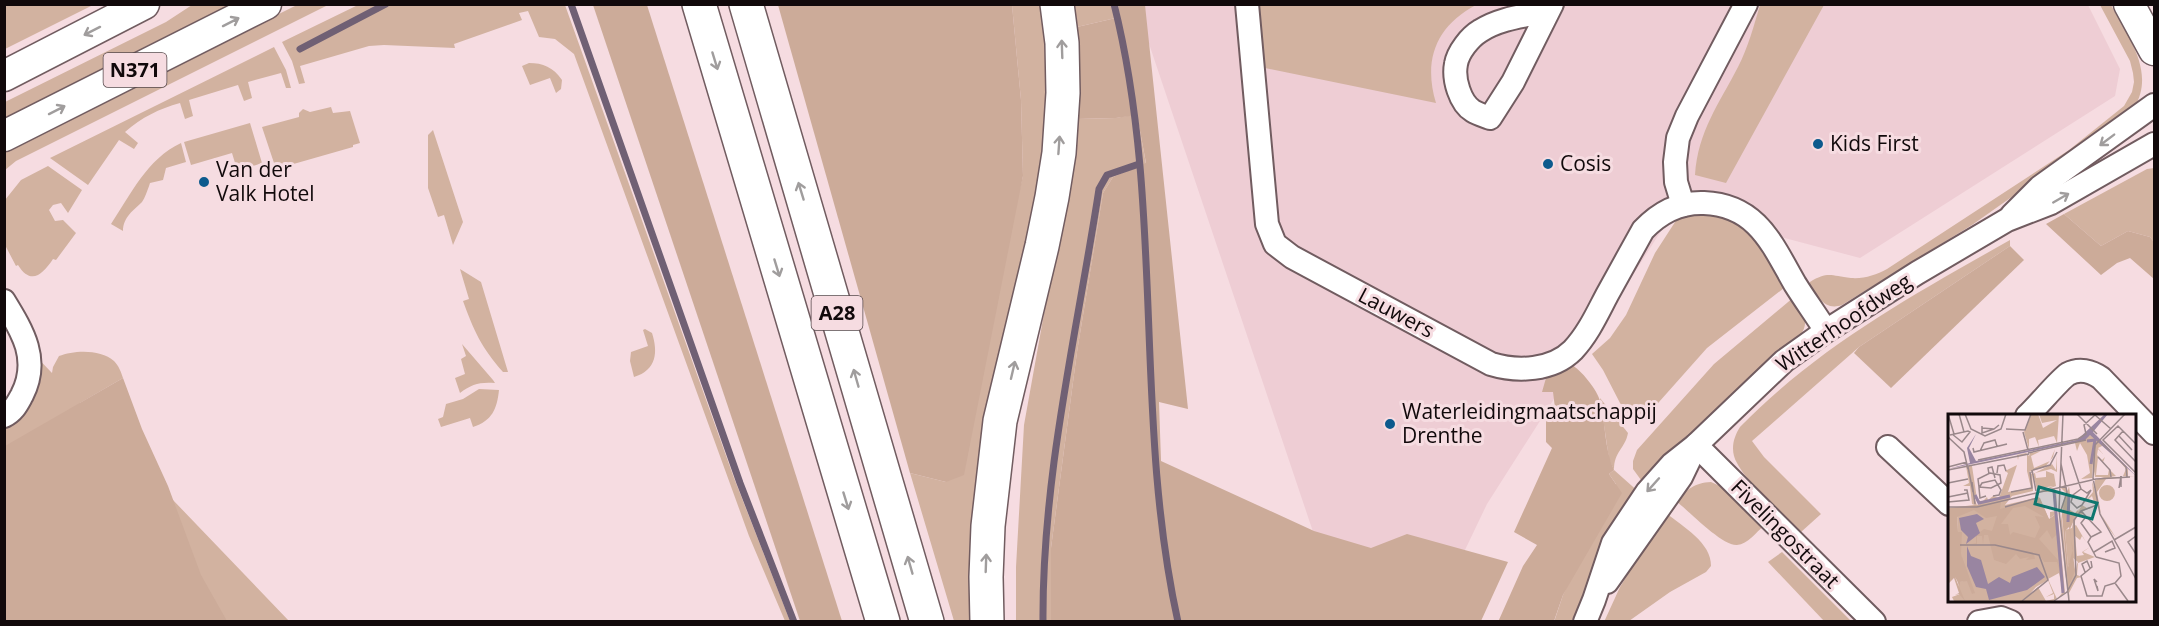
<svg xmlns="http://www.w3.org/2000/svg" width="2159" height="626" font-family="'Open Sans',sans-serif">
<rect width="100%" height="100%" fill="#f6dce1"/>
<polygon fill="#eecdd4" points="1136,5 2088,5 2120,69 2115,96 1860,258 1747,228 1668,220 1487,504 1431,621 1343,621"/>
<g fill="#d2b2a0">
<polygon points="5,4 93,4 93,5 5,49"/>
<polygon points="360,4 565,5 734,478 790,621 785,621 749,536 574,54 555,39 539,37 528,11 519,13 522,20 454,44 455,48 384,45 369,46 300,66 305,83 299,84 292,61 282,42"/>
<polygon points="192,5 236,5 5,122 5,102 166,22"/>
<polygon points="297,5 328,5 16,161 5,170 4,151 10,146"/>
<polygon points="1012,5 1042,5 1047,72 1046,125 981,621 954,621 910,473 946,482 1023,176 1021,100"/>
<polygon points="1075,5 1118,5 1120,17 1077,27"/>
<path d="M1259 5V4L1476 5C1436 26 1423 60 1436 103L1265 68Z"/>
<path d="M1760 5H1824L1726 183 1695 175C1698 131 1719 104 1738 67 1748 48 1754 25 1760 5Z"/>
<path d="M2100 5H2111C2128 37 2156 72 2134 108L2071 155 1972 225 1842 305C1825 311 1818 297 1810 285V282C1828 271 1831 276 1851 278 1864 279 1876 275 1887 269L2069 150 2124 106 2132 92 2134 82 2133 73 2130 61Z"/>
<path d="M274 47 286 70 291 88H286L281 73 248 82 252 98 244 101 238 85 189 100 193 116 185 119 180 103C159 109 142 117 125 132L138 143 134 149 119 140 88 185 50 158Z"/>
<path d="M529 63C543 63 553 67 562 80L561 89 556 93 550 78 530 85 522 66Z"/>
<polygon points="331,107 333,113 350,111 360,143 353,145 353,147 276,169 262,127 299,117 299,113 303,109 310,112"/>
<polygon points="1137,114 1146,164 1113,177 1103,193 1077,352 1051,548 1051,621 1016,622 1016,567 1024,425 1077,130 1077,119 1116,118"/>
<polygon points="250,123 262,163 247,168 248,173 239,176 232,153 191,165 184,142"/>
<polygon points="433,130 463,222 453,245 444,215 438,217 428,188 428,135"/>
<path d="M181 143 186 162 166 168 163 180 150 183C148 189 145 198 142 202 134 210 123 217 123 231L111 224C131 194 147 159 181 143Z"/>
<path d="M48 166 82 190 68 213 61 203 53 205 49 210 55 221 63 220 76 233 56 260 53 259C43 274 31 286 18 265L16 266 5 245V200L21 180Z"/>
<polygon points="2154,168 2154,242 2150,237 2128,231 2101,246 2064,214 2147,169"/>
<path d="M1691 213C1703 214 1718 213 1729 217 1750 225 1776 267 1784 288L1707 348 1643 420 1634 421 1620 403 1603 370 1592 354 1610 338 1626 315 1655 253 1677 219Z"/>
<path d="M2010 240V246L1859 347 1752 441 1764 457 1821 514 1801 532C1784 515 1747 483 1737 463 1730 451 1733 438 1740 427 1819 346 1913 295 2010 240Z"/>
<path d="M460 269 481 282 508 372H503C481 347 474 331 463 301L469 299Z"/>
<path d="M1794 297C1802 311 1811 321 1800 336L1736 390 1679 449 1650 486 1641 480 1633 469V461L1637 450 1714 364Z"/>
<path d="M645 329 652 333C658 352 657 370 634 377L630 361 631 352 648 346 643 330Z"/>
<path d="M462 344 493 380 495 383C479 382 472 384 460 393L455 378 465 374 461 359 466 356Z"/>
<path d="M29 349 52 373 53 367 59 356C74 350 101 349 114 361 119 366 121 372 123 378L80 403 289 621H5L4 416Z"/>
<path d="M479 389 499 390C497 409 492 421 473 427L470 418 441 427 438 419 443 417 446 404 463 399Z"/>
<path d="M1600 398 1628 433C1625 449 1614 451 1614 470L1641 494 1597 560 1572 621 1554 622 1563 595 1616 484 1609 474 1614 470 1609 459Z"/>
<path d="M1711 482 1720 486 1764 526C1756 532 1748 544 1737 545 1722 546 1689 511 1676 501 1688 489 1694 483 1711 482Z"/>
<path d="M1666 513C1682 526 1712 543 1711 566L1706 572 1670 592 1629 621 1604 622 1620 587Z"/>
<polygon points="1782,552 1851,621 1824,621 1768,562"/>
</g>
<g fill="#ccab99">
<polygon points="593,5 647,5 842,621 800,621"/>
<polygon points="778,5 1012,5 1021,100 1023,176 964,475 946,482 910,473"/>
<polygon points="1118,5 1145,5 1188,409 1159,402 1161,461 1314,531 1371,548 1407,534 1508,562 1481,621 1051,622 1051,548 1077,352 1103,193 1113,177 1146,163 1137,115 1116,118 1077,119 1077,27 1120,17"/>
<polygon points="2064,214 2101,246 2128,231 2150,237 2154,242 2154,279 2130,258 2117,263 2101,275 2046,224"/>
<polygon points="2010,246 2024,260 1891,388 1854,353 1859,347"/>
<path d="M1571 365C1580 368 1598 391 1600 401 1606 424 1604 448 1614 470L1609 474 1622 493 1563 595 1554 621 1498 622 1523 566 1537 545 1514 532 1552 448 1546 442V421L1556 416 1553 392H1542L1546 378Z"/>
<polygon points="123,378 142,429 168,486 201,575 227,621 5,621 5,446"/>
</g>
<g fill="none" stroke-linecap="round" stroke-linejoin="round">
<g stroke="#706074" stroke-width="7">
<polyline points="571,4 740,483 794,622"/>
<path d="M1114 4C1165 207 1133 419 1178 622"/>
<polyline points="300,49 386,4"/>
<path d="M1043 622C1042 475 1077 333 1099 189L1107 175 1139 164"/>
</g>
<g stroke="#715c60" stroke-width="26">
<g id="minor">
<path d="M1247 4 1267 224 1275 244 1292 257 1491 364C1517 372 1552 371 1573 350 1588 334 1597 314 1607 295 1619 273 1631 252 1643 230 1660 212 1679 202 1704 203 1757 205 1772 244 1795 284 1805 300 1816 315 1826 331"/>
<path d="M1548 11C1525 16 1500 18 1480 31 1470 37 1458 52 1456 64 1453 79 1460 103 1473 111 1478 114 1485 116 1490 118L1513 82 1552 4"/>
<polyline points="1683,205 1676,182 1675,162 1678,138 1687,116 1746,4"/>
<polyline points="2012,215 2040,187 2154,105"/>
<path d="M4 301C23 332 40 360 22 395 17 404 14 411 4 416"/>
<path d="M2027 416C2037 407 2059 380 2068 374 2079 368 2091 371 2101 378L2154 433"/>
<polyline points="1696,445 1874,622"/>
<polyline points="1888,447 1949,504"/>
<polyline points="1607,582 1681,477 1694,450"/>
<polyline points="1585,622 1594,600 1613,543 1647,492 1672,464 1696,445 1784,361 1826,331 1917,273 2007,220 2051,203 2154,144"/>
<polyline points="1979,622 2001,618 2011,622"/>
</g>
</g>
<g stroke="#715c60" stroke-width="33">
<g id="major">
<polyline points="2129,4 2154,50"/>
<polyline points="4,76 144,4"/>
<polyline points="4,136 266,4"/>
</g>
</g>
<g stroke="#715c60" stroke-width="36">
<g id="highway">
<polyline points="699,4 883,622"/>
<polyline points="746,4 927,622"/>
<polyline points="987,622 986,577 988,526 1000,421 1042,246 1052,197 1059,153 1063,93 1062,43 1057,4"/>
</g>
</g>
<use href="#minor" stroke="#fff" stroke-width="22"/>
<use href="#major" stroke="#fff" stroke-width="30"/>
<use href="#highway" stroke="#fff" stroke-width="33"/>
</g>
<defs><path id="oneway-shaft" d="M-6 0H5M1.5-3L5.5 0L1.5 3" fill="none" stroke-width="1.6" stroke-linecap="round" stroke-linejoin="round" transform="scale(1.5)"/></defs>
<g stroke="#a09d9d">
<use href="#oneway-shaft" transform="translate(231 22) rotate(-27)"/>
<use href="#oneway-shaft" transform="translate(92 31) rotate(153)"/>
<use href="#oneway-shaft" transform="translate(1062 49) rotate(-92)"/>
<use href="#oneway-shaft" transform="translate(715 61) rotate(73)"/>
<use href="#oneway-shaft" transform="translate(57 110) rotate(-27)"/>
<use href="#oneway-shaft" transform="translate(2107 140) rotate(143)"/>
<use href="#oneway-shaft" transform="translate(1059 145) rotate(-86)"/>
<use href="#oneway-shaft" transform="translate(801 191) rotate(-107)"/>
<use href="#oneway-shaft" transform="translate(2061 198) rotate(-30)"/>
<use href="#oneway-shaft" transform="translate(777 268) rotate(73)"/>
<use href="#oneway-shaft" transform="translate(1013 370) rotate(-77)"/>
<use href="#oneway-shaft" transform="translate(856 378) rotate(-106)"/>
<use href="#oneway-shaft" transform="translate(1653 485) rotate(132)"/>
<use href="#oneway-shaft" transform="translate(846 501) rotate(73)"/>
<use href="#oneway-shaft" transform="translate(986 563) rotate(-88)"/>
<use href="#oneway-shaft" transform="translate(910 565) rotate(-106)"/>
</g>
<g fill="#0d5a8d" stroke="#f6dce1" stroke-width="2">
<circle cx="1818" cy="144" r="6"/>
<circle cx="1548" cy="164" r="6"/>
<circle cx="204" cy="182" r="6"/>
<circle cx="1390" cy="424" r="6"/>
</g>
<g text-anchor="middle" stroke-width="6" stroke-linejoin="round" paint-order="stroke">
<g fill="#f6dce1" stroke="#56484b" stroke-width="1.5">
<rect x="103.5" y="53" width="63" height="34" rx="4.5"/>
<rect x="811.5" y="296" width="51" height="34" rx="4.5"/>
</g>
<g font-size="20" font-weight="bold" fill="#11090b">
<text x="135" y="77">N371</text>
<text x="837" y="320">A28</text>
</g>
<g font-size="21" fill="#11090b" stroke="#f6dce1" text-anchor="start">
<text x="1830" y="151">Kids First</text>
<text x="1560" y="171">Cosis</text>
<text x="216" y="177">Van der<tspan x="216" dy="24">Valk Hotel</tspan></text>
<text x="1402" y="419">Waterleidingmaatschappij<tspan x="1402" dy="24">Drenthe</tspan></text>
</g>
<g font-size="21" fill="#11090b" stroke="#f6dce1">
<text transform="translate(1396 313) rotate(28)" y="7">Lauwers</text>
<text transform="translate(1844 323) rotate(-34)" y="7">Witterhoofdweg</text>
<text transform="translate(1785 534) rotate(45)" y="7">Fivelingostraat</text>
</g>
</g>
<g transform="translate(1948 414)">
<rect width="188" height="188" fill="#f6dce1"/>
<path d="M83 0H90L95 14 109 6 94 9 91 0H111L109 29 106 22 90 26 91 33 87 23 81 25V35L76 18ZM142 21 149 23 180 55V62L187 63 175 62 178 55 169 44 156 31 150 34 155 40 150 35 149 41 154 46 157 43 155 48 159 52 150 43 148 61H160L161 55 168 62 161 63 172 64 158 65 149 78 153 100 168 124 158 111 152 97 149 88 147 91 142 93 143 94 135 97 136 100 128 103 126 112 128 111 138 128 134 122 132 126 127 122 129 142 136 141 134 138 142 133 135 138 147 143 130 149 129 161 134 163 129 164 121 179 122 187 117 159 114 128 113 107 115 92 112 100 118 79 112 73 118 71 121 84 114 105 120 173 128 150 129 156V150L130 148 124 143 120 153 117 116 124 114 126 104 134 91 139 94 147 91 144 82 135 90 145 78 144 67 133 69 144 67 147 77V66L156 63H147L146 57 145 62 144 49V64L133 65 142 59 139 41 132 29 129 37 127 29 117 30ZM107 35 105 43 97 53 81 58 84 60 85 77 64 82 57 91 91 83 108 121 110 103 117 179 110 184 115 178 111 159 100 165 109 185 105 187H6L4 183 12 180 9 163 11 168 20 166 10 131 9 99 26 95 32 91 26 82 29 92 24 90 22 72H15L21 69 18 52H24L29 85 34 88 39 83 40 86 45 82 51 84 60 59 57 57 69 51 60 78 83 74 79 57V41H71L70 46 69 41 78 39 81 42 82 39 93 37 83 42 86 54 102 47ZM100 166 105 179 98 183 106 180V185L98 187 90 173 78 184 88 173ZM109 41V58L103 55 87 59 88 64 98 63V57L106 60 108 72 100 75 107 74 108 100 102 104V98L108 97 105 78H89L105 72 89 75 85 60 104 50 108 56ZM151 79a8 8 0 1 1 16 0a8 8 0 1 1-16 0Z" fill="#d2b2a0" fill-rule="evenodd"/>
<path d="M121 72 122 80 119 94 127 99 131 95 122 115 127 157 120 174 114 100ZM121 113 125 135 120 153 117 117ZM108 75 110 119 104 125 99 116 91 125 110 146 112 158 109 148H96L91 140H86L87 145 78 146 81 143 72 145 68 140 58 150 46 146 40 121H36L35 130 34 122H29V130H23L28 129V121L36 115 44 117 49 102 38 104 26 96 9 103 10 118H14L13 140 27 179 24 180 19 167 12 168V172L7 163 17 187 11 180 7 181 11 179 6 164 0 170V94L53 88 52 95 92 84 101 105 108 100ZM77 92 96 103 87 102 92 113 87 124 65 118 62 121 60 110H53L65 94Z" fill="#ccab99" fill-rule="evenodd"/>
<path d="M157 0H160L145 18 188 62 142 21 137 26 0 55 22 49 19 34 28 20 21 34 28 47 129 26ZM29 100 36 105 28 109 32 119 18 130 20 123 13 116 11 104ZM19 132 23 142 33 146 40 170 51 163 62 169 64 163 89 153 97 163 79 176 41 186 38 175 28 173 19 152Z" fill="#9985a1"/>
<path fill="none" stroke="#9985a1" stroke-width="3" d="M139 27 147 26 143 50M106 77 115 179M27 81 31 89 62 82M120 108 121 80"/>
<path fill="none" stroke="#9a888b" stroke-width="1.5" d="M0 0 6 20M11 0 16 18M17 0 23 15 37 22 53 15 58 0M115 0 111 96 121 187M129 0 149 20M177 0 147 31 145 64 152 100 188 165M147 1 163 15M34 12V19L46 15M34 14 46 15 51 11M58 15 77 16 83 0M175 17 167 26 188 48M75 18 80 36M2 21 20 17 22 18 14 28 4 20M171 22 184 36M0 23 16 38 20 55M154 29 178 53 179 63M188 30 170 12 155 26 188 59M25 34 26 38 59 30M32 37 36 29 47 26 49 32M80 39 138 26M122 42 133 75M150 43 162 56 163 63M30 46 130 25 138 20 136 11 147 1M113 50 119 78 113 96M0 53 19 48M20 53 25 78M0 56 81 40M85 56 102 51 109 38M42 59 52 61 53 69 43 74 31 73 30 65ZM49 59 50 52 56 51 58 57M84 59V56L88 77M41 60 40 54 44 53 47 64M24 68 27 90M0 69 20 65M171 74 173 62V73M133 75 139 79 143 76 134 91M133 75 125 81 123 88 129 94 134 91M63 78 84 74 82 58M38 82 32 84 31 74 34 69 47 66 53 76 51 81 45 82M0 83 20 79M0 88 21 86 19 76H16M0 93H29L148 65 182 63M57 93 89 84 88 79M133 97 153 118 143 123M137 104 133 109 143 123 140 128 148 143M188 122 180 128 188 140M166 126 188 113M12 131H47L91 141 100 166 74 187M146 138 164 127 167 134 157 138M148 143 171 149 173 162 167 169M143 147 144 153 133 162 139 182H154L157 172 167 169M137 158 134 150 139 147 142 154M167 169 180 187M149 172 150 177 146 165 149 168M106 187 119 178 128 161 126 106 133 97 149 91"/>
<path fill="#0f766e" fill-opacity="0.15" stroke="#0f766e" stroke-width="3" d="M91 73 149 89 144 105 87 90Z"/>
<rect width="188" height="188" fill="none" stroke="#11090b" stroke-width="3"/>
</g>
<rect width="2159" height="626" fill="none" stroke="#11090b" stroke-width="12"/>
</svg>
